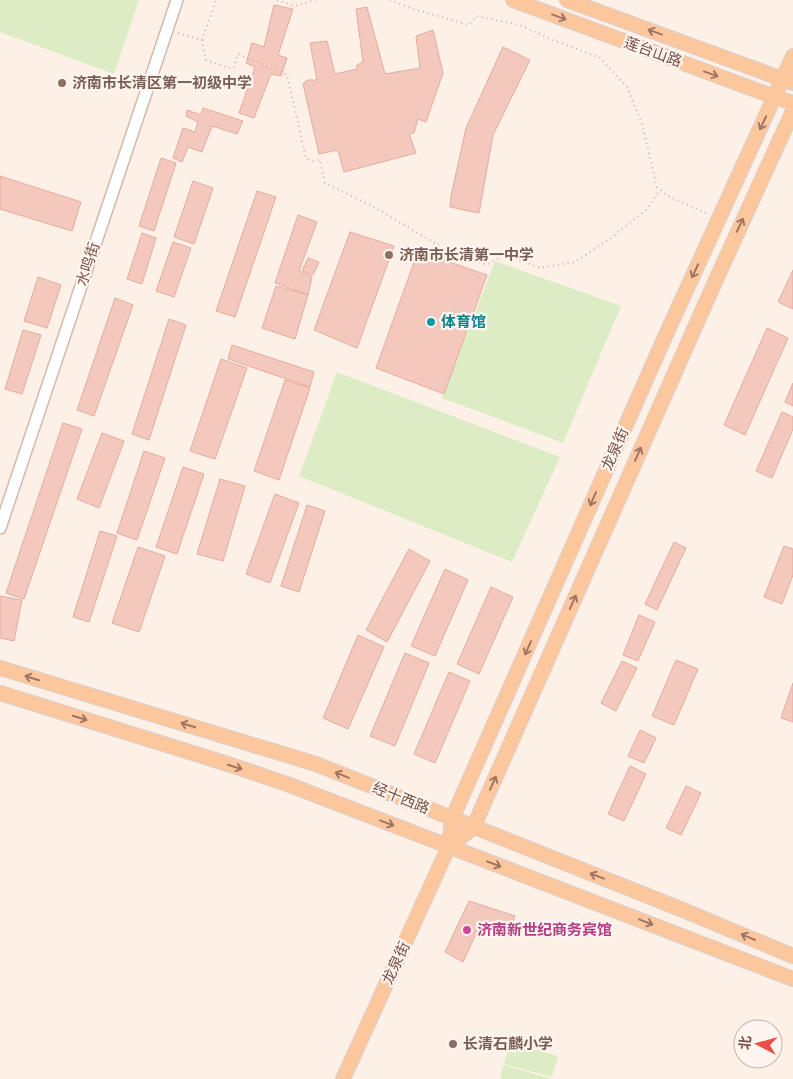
<svg xmlns="http://www.w3.org/2000/svg" width="793" height="1079" font-family="Figtree,'Noto Sans SC',sans-serif">
<rect width="100%" height="100%" fill="#fdf0e7"/>
<g fill="#dcecc4">
<polygon points="0,0 139,0 114,74 0,32"/>
<polygon points="495,261 621,306 563,443 442,398"/>
<polygon points="337,372 560,457 512,562 299,476"/>
<polygon points="510,1043 558,1056 552,1077 504,1064"/>
<polygon points="503,1065 552,1079 500,1079"/>
</g>
<g fill="#f3c9bd" stroke="#e7ab9d">
<polygon points="274,5 293,9 278,55 287,58 281,76 271,74 254,118 239,113 255,67 246,63 252,43 264,47"/>
<polygon points="367,7 385,74 420,68 416,36 433,30 443,73 426,122 418,119 414,133 409,134 416,153 344,172 338,150 319,154 303,84 307,80 317,80 310,43 327,41 335,74 357,69 357,65 363,62 356,9"/>
<polygon points="503,47 530,60 493,135 479,213 450,207 451,196 466,128"/>
<polygon points="203,108 243,121 237,134 212,126 202,152 188,147 182,162 173,158 183,128 195,132 198,122 186,116 187,110 201,115"/>
<polygon points="161,158 176,163 154,231 139,226"/>
<polygon points="0,176 81,202 72,231 0,209"/>
<polygon points="193,181 213,188 194,244 174,237"/>
<polygon points="257,191 276,197 235,317 216,311"/>
<polygon points="298,215 317,222 299,271 312,277 308,295 275,283"/>
<polygon points="350,232 394,246 357,348 314,330"/>
<polygon points="142,233 156,238 142,284 127,279"/>
<polygon points="173,242 191,248 174,297 156,291"/>
<polygon points="418,251 487,275 444,394 376,368"/>
<polygon points="308,258 319,262 313,275 302,271"/>
<polygon points="793,270 793,309 778,302"/>
<polygon points="38,277 61,285 47,328 24,321"/>
<polygon points="276,286 308,295 295,339 262,328"/>
<polygon points="115,298 133,305 94,416 77,410"/>
<polygon points="169,319 186,325 149,440 132,434"/>
<polygon points="767,328 788,338 745,435 724,425"/>
<polygon points="23,330 41,335 22,394 5,389"/>
<polygon points="232,345 314,372 310,387 228,359"/>
<polygon points="221,359 247,368 215,459 190,451"/>
<polygon points="285,380 310,388 279,480 254,471"/>
<polygon points="793,383 793,406 785,402"/>
<polygon points="782,412 793,417 793,429 772,478 756,471"/>
<polygon points="63,423 82,429 24,599 6,593"/>
<polygon points="102,433 124,441 99,508 77,499"/>
<polygon points="144,451 165,458 137,540 117,533"/>
<polygon points="183,467 204,474 177,554 156,547"/>
<polygon points="220,479 245,486 223,561 197,554"/>
<polygon points="275,494 299,503 270,583 246,574"/>
<polygon points="307,505 325,511 299,592 281,586"/>
<polygon points="100,531 117,536 89,622 73,617"/>
<polygon points="674,542 686,548 657,610 645,604"/>
<polygon points="784,546 793,549 793,575 782,604 764,597"/>
<polygon points="138,547 165,556 139,632 112,623"/>
<polygon points="409,549 430,561 387,642 366,630"/>
<polygon points="445,569 468,580 435,656 411,646"/>
<polygon points="491,587 513,597 479,674 457,664"/>
<polygon points="0,596 22,600 14,641 0,638"/>
<polygon points="639,615 655,622 638,661 623,655"/>
<polygon points="358,635 384,647 348,729 323,718"/>
<polygon points="405,653 429,663 395,746 370,736"/>
<polygon points="676,660 698,669 674,725 652,716"/>
<polygon points="622,661 637,668 616,711 601,703"/>
<polygon points="449,672 470,681 435,763 414,754"/>
<polygon points="793,683 793,722 781,718"/>
<polygon points="640,730 656,738 644,763 628,756"/>
<polygon points="630,766 646,774 624,821 608,814"/>
<polygon points="686,786 701,793 681,835 666,828"/>
<polygon points="469,901 515,916 507,936 480,925 463,962 445,952"/>
</g>
<g fill="none" stroke-linecap="round" stroke-linejoin="round">
<g stroke="#d2b8ae" stroke-width="14">
<polyline id="minor" points="0,528 177,0"/>
</g>
<g stroke="#d9cfcc" stroke-width="16">
<g id="major">
<polyline points="513,0 775,97 793,103"/>
<polyline points="567,0 793,83"/>
<polyline points="0,668 316,764 683,910 793,956"/>
<polyline points="0,693 231,765 287,784 793,979"/>
<polyline points="449,846 473,828 715,282 793,111"/>
<polyline points="343,1079 449,846 452,819 664,339 793,56"/>
</g>
</g>
<g stroke="#d9aba0" stroke-width="2" stroke-dasharray="1 4" stroke-linecap="butt">
<polyline points="277,0 295,6 316,0"/>
<polyline points="390,0 413,9 469,25 476,16 520,25 555,41 599,57 627,87 642,124 657,187 668,196 708,214"/>
<polyline points="178,33 202,40 216,0"/>
<polyline points="202,40 206,60 229,68 234,68 238,54 287,75 306,158 313,161 320,160 325,183 372,206 453,254 487,265 505,254 540,268 575,262 611,238 647,209 660,190"/>
</g>
<use href="#minor" stroke="#fff" stroke-width="11"/>
<use href="#major" stroke="#fdc79e" stroke-width="14"/>
</g>
<defs><path id="oneway-shaft" d="M-6 0H5M1.5-3L5.5 0L1.5 3" fill="none" stroke-width="1.6" stroke-linecap="round" stroke-linejoin="round" transform="scale(1.25)"/></defs>
<g stroke="#a07563">
<use href="#oneway-shaft" transform="translate(559 17) rotate(20)"/>
<use href="#oneway-shaft" transform="translate(655 32) rotate(-160)"/>
<use href="#oneway-shaft" transform="translate(711 74) rotate(20)"/>
<use href="#oneway-shaft" transform="translate(763 123) rotate(115)"/>
<use href="#oneway-shaft" transform="translate(740 225) rotate(-65)"/>
<use href="#oneway-shaft" transform="translate(695 271) rotate(115)"/>
<use href="#oneway-shaft" transform="translate(638 454) rotate(-66)"/>
<use href="#oneway-shaft" transform="translate(593 499) rotate(114)"/>
<use href="#oneway-shaft" transform="translate(573 602) rotate(-66)"/>
<use href="#oneway-shaft" transform="translate(528 648) rotate(114)"/>
<use href="#oneway-shaft" transform="translate(32 678) rotate(-163)"/>
<use href="#oneway-shaft" transform="translate(80 718) rotate(17)"/>
<use href="#oneway-shaft" transform="translate(188 725) rotate(-163)"/>
<use href="#oneway-shaft" transform="translate(235 767) rotate(18)"/>
<use href="#oneway-shaft" transform="translate(342 775) rotate(-158)"/>
<use href="#oneway-shaft" transform="translate(493 783) rotate(-66)"/>
<use href="#oneway-shaft" transform="translate(387 823) rotate(21)"/>
<use href="#oneway-shaft" transform="translate(494 864) rotate(21)"/>
<use href="#oneway-shaft" transform="translate(597 876) rotate(-159)"/>
<use href="#oneway-shaft" transform="translate(646 922) rotate(21)"/>
<use href="#oneway-shaft" transform="translate(748 937) rotate(-157)"/>
</g>
<g fill="#8d6e63" stroke="#fff5ee" stroke-width="2">
<circle cx="62" cy="83" r="5"/>
<circle cx="389" cy="255" r="5"/>
<circle cx="453" cy="1044" r="5"/>
</g>
<circle fill="#0f9aa8" stroke="#fff5ee" stroke-width="2" cx="431" cy="322" r="5"/>
<circle fill="#d1479c" stroke="#fff5ee" stroke-width="2" cx="467" cy="930" r="5"/>
<g text-anchor="middle" stroke-width="4.5" stroke-linejoin="round" paint-order="stroke">
<g font-size="15" fill="#78524a" stroke="#fff5ee">
<text transform="translate(653 52) rotate(20)" y="5">莲台山路</text>
<text transform="translate(88 264) rotate(-72)" y="5">水鸣街</text>
<text transform="translate(615 449) rotate(-66)" y="5">龙泉街</text>
<text transform="translate(401 798) rotate(22)" y="5">经十西路</text>
<text transform="translate(396 963) rotate(-65)" y="5">龙泉街</text>
</g>
<g font-size="15" font-weight="bold" fill="#785e54" stroke="#fff5ee" text-anchor="start">
<text x="72" y="88">济南市长清区第一初级中学</text>
<text x="399" y="260">济南市长清第一中学</text>
<text x="463" y="1049">长清石麟小学</text>
</g>
<g font-size="15" font-weight="bold" fill="#0d838f" stroke="#fff5ee" text-anchor="start">
<text x="441" y="327">体育馆</text>
</g>
<g font-size="15" font-weight="bold" fill="#b23c85" stroke="#fff5ee" text-anchor="start">
<text x="477" y="935">济南新世纪商务宾馆</text>
</g>
</g>
<g transform="translate(758 1044) rotate(276)"><circle r="24" fill="#fff5ee" stroke="#c9b4ac"/>
<path d="M0-4L9 19L0 12L-9 19Z" fill="#ea4e49"/>
<text y="-8" font-size="14" font-weight="bold" text-anchor="middle" fill="#78524a">北</text>
</g>
</svg>
